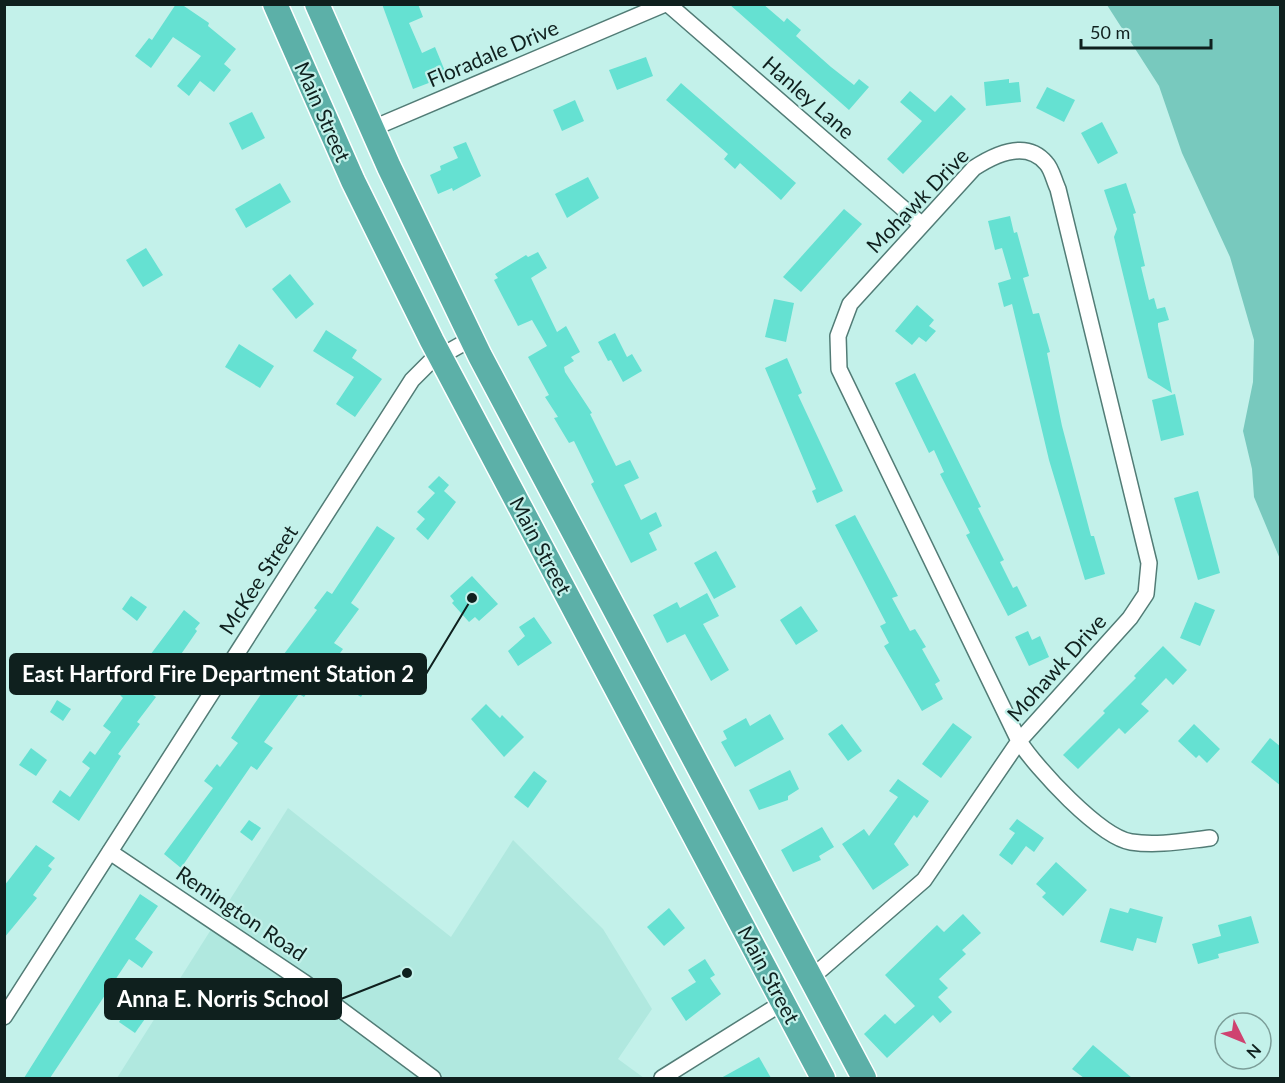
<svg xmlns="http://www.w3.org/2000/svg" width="1285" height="1083" font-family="Lato,sans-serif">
<rect width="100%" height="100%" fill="#c3f1ea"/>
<polygon fill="#b0e8df" points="288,808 451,937 513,840 603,929 652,1009 618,1059 644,1078 117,1078"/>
<polygon fill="#78c9be" points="1107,5 1280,5 1280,559 1254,497 1252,469 1243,431 1253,382 1254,340 1230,257 1182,153 1159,86"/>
<g fill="#65e1d2">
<polygon points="176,4 181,4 209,23 208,26 236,49 224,64 231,70 214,92 200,81 189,96 177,86 201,56 173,37 151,68 135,56 149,38 152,40"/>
<polygon points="382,4 418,4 423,17 409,23 422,53 435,47 447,76 413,89"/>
<polygon points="729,4 763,4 784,22 787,18 801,30 796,36 831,67 854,85 859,79 869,87 849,110"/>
<polygon points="646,57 653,76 617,90 609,70"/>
<polygon points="1009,79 1009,83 1019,82 1021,102 986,106 984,82"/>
<polygon points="681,83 796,183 781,200 740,163 735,169 724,159 728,154 666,100"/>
<polygon points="1047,87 1075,100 1064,122 1036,108"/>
<polygon points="910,91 935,112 951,95 966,109 903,174 887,159 922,121 900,102"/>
<polygon points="575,100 584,121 562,131 553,110"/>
<polygon points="252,112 265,138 242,150 229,123"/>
<polygon points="1102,122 1118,153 1098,164 1081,133"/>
<polygon points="466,142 481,176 453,191 452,188 438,194 430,175 441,170 440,166 458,158 453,147"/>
<polygon points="588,177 599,198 567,218 555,194"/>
<polygon points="280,183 291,202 246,228 235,209"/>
<polygon points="1126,183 1136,213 1133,214 1145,266 1141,267 1149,300 1154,298 1157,309 1165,307 1169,320 1158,323 1158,326 1172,393 1148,378 1114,237 1117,229 1104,190"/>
<polygon points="844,209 862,224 801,292 783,277"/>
<polygon points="1010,216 1014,233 1017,232 1029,276 1023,278 1033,314 1039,313 1050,352 1047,353 1062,426 1091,536 1094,536 1105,574 1085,580 1049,460 1012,304 1004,307 998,283 1011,279 1002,248 995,250 988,221"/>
<polygon points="146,248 163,275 143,287 126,260"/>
<polygon points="538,252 547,268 531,278 557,332 566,326 580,352 571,357 574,361 564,367 565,372 592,413 590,414 616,466 630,460 639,478 624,485 641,520 656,512 662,526 649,533 657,550 631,563 591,484 594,482 574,441 569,443 554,418 558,417 545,397 549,395 528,357 547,346 532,320 518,326 494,280 498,278 495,274 526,255 528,257"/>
<polygon points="290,274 314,304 296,319 272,289"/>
<polygon points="774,299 794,303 786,342 765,337"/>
<polygon points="917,305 934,320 929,326 936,331 926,342 919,337 912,345 895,331"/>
<polygon points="326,330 357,350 352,358 382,379 355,417 336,404 354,377 313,351"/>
<polygon points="615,333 627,357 632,354 642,371 623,382 611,360 608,361 598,342"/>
<polygon points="239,344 274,366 260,388 225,367"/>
<polygon points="787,358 802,393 798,395 843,491 817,503 812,491 816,489 765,368"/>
<polygon points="915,373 981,507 978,508 1004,560 1000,562 1013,588 1017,586 1027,606 1008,616 966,535 970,533 940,474 944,472 934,450 929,453 895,383"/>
<polygon points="1175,394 1184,435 1161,441 1152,400"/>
<polygon points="439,476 449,485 444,491 456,502 428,540 416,529 425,519 417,512 435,493 428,487"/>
<polygon points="1198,491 1220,573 1198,580 1174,498"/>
<polygon points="855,515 898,596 892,598 910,631 915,629 926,647 922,649 940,681 935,684 943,699 922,711 884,646 889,643 880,626 886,623 835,525"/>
<polygon points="377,526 395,538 351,603 359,609 334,643 343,649 330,667 327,665 304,697 299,694 264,742 273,748 257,770 251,766 181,868 164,854 213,788 204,781 217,764 220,767 238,743 231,738 270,681 266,678 317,610 314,608 327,591 332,594"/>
<polygon points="716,551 736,587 714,599 694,563"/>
<polygon points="472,576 498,604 479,621 475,617 469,622 452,603 454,601 450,596"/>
<polygon points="707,593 719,616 703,624 729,670 711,681 685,634 667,643 653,615 677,602 680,608"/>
<polygon points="131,596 147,607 137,621 122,609"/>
<polygon points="1195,602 1215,610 1200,646 1180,638"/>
<polygon points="801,606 818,631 796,645 780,620"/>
<polygon points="184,610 200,623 195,629 197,631 153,695 156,697 137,722 140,724 118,754 121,756 79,821 52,802 60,790 70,797 90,768 82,762 90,751 95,755 111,732 103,726 123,698 120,695"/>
<polygon points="534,617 552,643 518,666 508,651 525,636 519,627"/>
<polygon points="1028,631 1032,640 1040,636 1049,657 1029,666 1015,637"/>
<polygon points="1163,646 1187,670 1173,685 1166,678 1141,704 1149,711 1125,734 1119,728 1078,769 1063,755 1105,713 1103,711 1136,678 1134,676"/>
<polygon points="354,673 369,683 361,697 345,687"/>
<polygon points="57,700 71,709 63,721 50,712"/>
<polygon points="486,704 500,718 502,715 524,737 504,757 471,719"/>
<polygon points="770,714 784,739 735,767 721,742 727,739 723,731 746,718 750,726"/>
<polygon points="953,723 972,737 941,778 922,764"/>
<polygon points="842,724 862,751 848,761 828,734"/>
<polygon points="1194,724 1220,749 1207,763 1199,755 1196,758 1178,741"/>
<polygon points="1270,738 1281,747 1281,786 1251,762"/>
<polygon points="31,748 47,760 36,776 19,765"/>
<polygon points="790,770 799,789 788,796 788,800 759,810 749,790"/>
<polygon points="534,771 547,781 528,808 514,797"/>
<polygon points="898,779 929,801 917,818 914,815 894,844 909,865 873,890 842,844 864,829 869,836 898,797 889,791"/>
<polygon points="1017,819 1044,838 1034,852 1026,846 1012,865 999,855 1015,833 1009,829"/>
<polygon points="249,820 261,828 252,841 240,832"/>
<polygon points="822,827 834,847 819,856 821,860 793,872 781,850"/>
<polygon points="36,845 55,858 48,866 52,869 33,895 37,898 4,938 4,886"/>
<polygon points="1056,862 1087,890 1063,916 1042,897 1046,893 1036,884"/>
<polygon points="140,894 158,906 135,939 153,952 142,968 129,959 50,1078 24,1078"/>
<polygon points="669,908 685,928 664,946 647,927"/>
<polygon points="1110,908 1128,913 1130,908 1163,917 1156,943 1137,938 1133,951 1100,942"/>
<polygon points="963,914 981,933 962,950 966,954 939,979 948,988 938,997 952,1012 940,1023 933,1015 887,1058 864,1034 885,1014 895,1024 915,1006 885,975 937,925 944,932"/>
<polygon points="1251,916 1259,943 1218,954 1219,958 1198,964 1192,944 1221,936 1218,925"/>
<polygon points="705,959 715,975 710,978 721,994 686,1021 671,998 696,982 688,970"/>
<polygon points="131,1004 147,1016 135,1033 119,1022"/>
<polygon points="1093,1045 1132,1078 1084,1078 1072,1069"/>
<polygon points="759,1057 771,1078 721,1078"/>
</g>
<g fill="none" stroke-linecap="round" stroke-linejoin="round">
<g stroke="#527c76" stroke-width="18">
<g id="minor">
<polyline points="668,4 921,224"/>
<polyline points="371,129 665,4"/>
<polyline points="110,852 305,983 433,1078"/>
<path d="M811 978 924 880 1019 741 1130 618 1146 594 1149 563 1058 189C1054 181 1052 169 1046 163 1026 139 994 155 974 168L850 304 838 336 839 369 1019 741C1036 768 1100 837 1131 842 1157 846 1184 841 1210 838"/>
<polyline points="4,1017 412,380 430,362 471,339"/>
<polyline points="662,1078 782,1003"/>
</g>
</g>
<g stroke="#fff" stroke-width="27">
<g id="trunk">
<polyline points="275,4 353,181 432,341 823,1078"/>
<polyline points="317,4 389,167 480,356 864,1078"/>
</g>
</g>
<use href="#minor" stroke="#fff" stroke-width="15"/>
<use href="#trunk" stroke="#5cb0a8" stroke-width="24"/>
</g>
<g text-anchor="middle" stroke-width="4.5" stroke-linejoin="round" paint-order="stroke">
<g font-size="21" fill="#0f201e" stroke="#c3f1ea">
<text transform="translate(493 54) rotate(-23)" y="7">Floradale Drive</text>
<text transform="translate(808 98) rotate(41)" y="7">Hanley Lane</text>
<text transform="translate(322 112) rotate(66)" y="7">Main Street</text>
<text transform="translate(918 201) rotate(-46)" y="7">Mohawk Drive</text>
<text transform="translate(540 546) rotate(62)" y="7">Main Street</text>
<text transform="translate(259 580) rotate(-57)" y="7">McKee Street</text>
<text transform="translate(1057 668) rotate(-48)" y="7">Mohawk Drive</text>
<text transform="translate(241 914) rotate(34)" y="7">Remington Road</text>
<text transform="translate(768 975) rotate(62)" y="7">Main Street</text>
</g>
</g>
<path fill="none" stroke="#0f201e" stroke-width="2" d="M472 598L426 674M407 973L341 999"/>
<g fill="#0f201e" stroke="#c3f1ea" stroke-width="2">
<circle cx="472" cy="598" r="6"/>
<circle cx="407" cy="973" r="6"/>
</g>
<g fill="#0f201e" stroke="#0f201e" stroke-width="2">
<rect x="10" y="654" width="416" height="40" rx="6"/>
<rect x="105" y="979" width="236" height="40" rx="6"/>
</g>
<g font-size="22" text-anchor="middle" font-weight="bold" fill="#fff">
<text x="218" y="682">East Hartford Fire Department Station 2</text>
<text x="223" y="1007">Anna E. Norris School</text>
</g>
<rect width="1285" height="1083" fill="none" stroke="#0f201e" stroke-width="12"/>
<g transform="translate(1243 1041) rotate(133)"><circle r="28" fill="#c3f1ea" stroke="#7b9d98" stroke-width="1.5"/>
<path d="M0-4.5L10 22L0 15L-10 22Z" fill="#cf4270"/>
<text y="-9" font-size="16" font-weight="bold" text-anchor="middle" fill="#0f201e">N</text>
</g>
<path d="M1081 39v9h130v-9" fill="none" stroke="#0f201e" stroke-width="3"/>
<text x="1090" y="39" font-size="18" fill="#0f201e" stroke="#c3f1ea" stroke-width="4.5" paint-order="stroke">50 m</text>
</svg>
